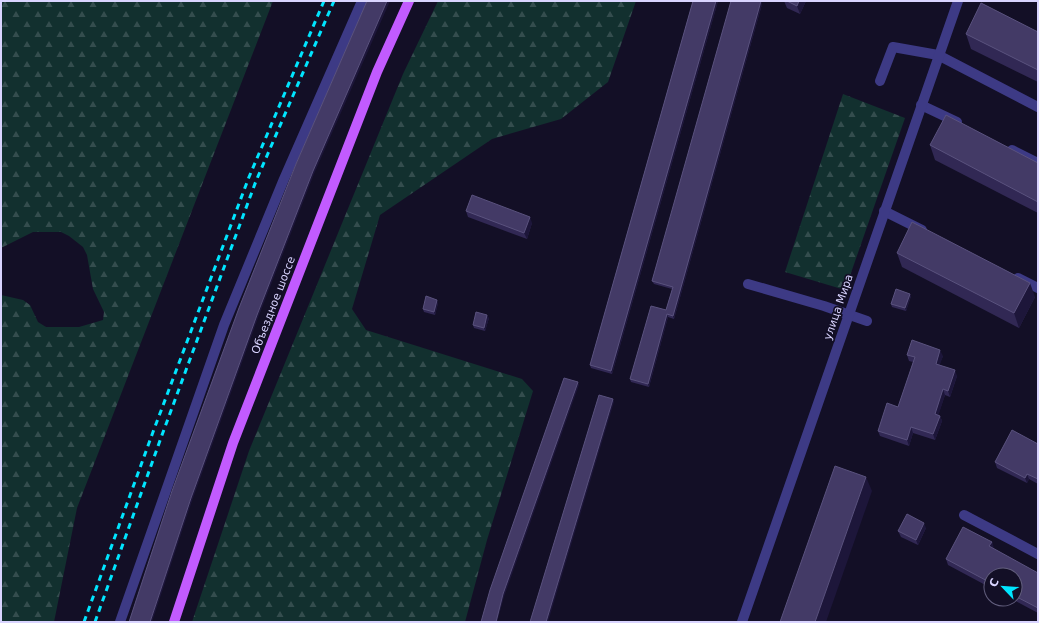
<svg xmlns="http://www.w3.org/2000/svg" width="1039" height="623" font-family="'DejaVu Sans',sans-serif">
<defs>
<pattern id="forest-firs" width="22" height="20" patternUnits="userSpaceOnUse"><rect width="22" height="20" fill="#12302f"/><path d="M5 1l3.5 6h-7zM16 11l3.5 6h-7z" fill="#344d4e"/></pattern>
</defs>
<rect width="100%" height="100%" fill="#130f26"/>
<g fill="url(#forest-firs)">
<polygon points="1,1 273,1 77,508 54,622 1,622 1,295 23,300 30,305 38,322 46,327 79,327 103,320 104,312 93,289 87,255 83,247 69,236 61,232 33,232 1,248"/>
<polygon points="438,1 636,1 608,82 561,119 492,139 380,215 352,309 366,330 522,379 533,391 487,540 465,622 192,622 249,451 403,74"/>
<polygon points="843,94 905,118 845,290 785,272"/>
</g>
<g fill="none" stroke-linecap="round" stroke-linejoin="round">
<g stroke="#3d3a85" stroke-width="10">
<polyline points="880,81 893,47 938,55 1038,107"/>
<polyline points="921,105 957,122"/>
<polyline points="1012,150 1038,163"/>
<polyline points="884,211 922,230"/>
<polyline points="1018,278 1038,288"/>
<polyline points="748,284 824,306 867,321"/>
<polyline points="964,515 1038,554"/>
<polyline points="120,622 224,325 284,179 362,1"/>
<polyline points="742,622 958,1"/>
</g>
<polyline stroke="#c25bff" stroke-width="10" points="174,622 233,443 377,72 409,1"/>
<g stroke="#00e5ff" stroke-width="3" stroke-dasharray="6 5" stroke-linecap="butt">
<polyline points="84,622 153,432 249,177 324,1"/>
<polyline points="95,622 162,435 256,181 334,1"/>
</g>
</g>
<g fill="#312854">
<polygon points="693,1 718,1 612,374 591,368 590,365"/>
<polygon points="784,1 806,1 800,14 787,8"/>
<polygon points="762,4 674,319 668,317 649,387 631,382 630,379 666,310 672,289 654,284 652,281"/>
<polygon points="1038,32 1038,82 971,49 966,34"/>
<polygon points="930,145 1038,163 1038,213 935,160"/>
<polygon points="466,211 532,223 527,239 468,217"/>
<polygon points="897,253 1035,297 1019,328 902,267"/>
<polygon points="911,296 906,311 892,307 891,304"/>
<polygon points="438,303 435,315 424,312 423,309"/>
<polygon points="489,318 485,331 474,328 473,325"/>
<polygon points="907,355 943,356 939,365 957,376 950,397 945,395 938,415 940,416 942,421 935,440 913,433 909,446 880,436 878,431 898,407 913,362 909,361"/>
<polygon points="1038,444 1038,484 1029,479 1027,483 997,468 995,462"/>
<polygon points="926,528 918,545 901,537 898,531"/>
<polygon points="992,542 993,549 1038,573 1038,613 1012,599 1015,599 1015,575 991,575 991,588 948,565 946,559"/>
</g>
<g fill="#1d163a">
<polygon points="387,1 390,1 314,174 258,318 192,501 152,622 150,622 191,498 257,315 313,171"/>
<polygon points="716,1 718,1 612,374 611,371"/>
<polygon points="761,1 762,4 674,319 673,316"/>
<polygon points="799,1 806,1 800,14 797,6"/>
<polygon points="530,217 532,223 527,239 524,233"/>
<polygon points="1030,283 1035,297 1019,328 1014,313"/>
<polygon points="910,294 911,296 906,311 905,308"/>
<polygon points="437,300 438,303 435,315 434,312"/>
<polygon points="667,314 668,317 649,387 648,384"/>
<polygon points="487,315 489,318 485,331 484,328"/>
<polygon points="940,350 943,356 938,370 936,364"/>
<polygon points="955,370 957,376 950,397 948,391"/>
<polygon points="578,382 579,385 504,597 497,622 496,622 503,594"/>
<polygon points="943,389 945,395 937,420 935,414"/>
<polygon points="613,399 614,402 548,622 546,622"/>
<polygon points="940,416 942,421 935,440 933,434"/>
<polygon points="911,427 913,433 909,446 907,440"/>
<polygon points="1027,474 1029,479 1027,483 1025,478"/>
<polygon points="866,477 872,491 826,622 815,622"/>
<polygon points="924,523 926,528 918,545 916,540"/>
<polygon points="992,542 994,548 992,552 989,546"/>
</g>
<g fill="#433a66" stroke="#5a527e">
<polygon points="367,1 387,1 313,171 257,315 191,498 150,622 129,622 172,491 239,308 296,164"/>
<polygon points="693,1 716,1 611,371 590,365"/>
<polygon points="731,1 761,1 673,316 667,314 648,384 630,379 651,306 666,310 673,287 652,281"/>
<polygon points="787,1 799,1 797,6"/>
<polygon points="981,3 1038,32 1038,70 966,34"/>
<polygon points="946,115 1038,163 1038,202 930,145"/>
<polygon points="472,195 530,217 524,233 466,211"/>
<polygon points="912,222 1030,283 1014,313 897,253"/>
<polygon points="896,289 910,294 905,308 891,304"/>
<polygon points="426,296 437,300 434,312 423,309"/>
<polygon points="476,312 487,315 484,328 473,325"/>
<polygon points="912,340 940,350 936,364 955,370 948,391 943,389 935,414 940,416 933,434 911,427 907,440 878,431 887,403 898,407 915,357 907,355"/>
<polygon points="564,378 578,382 503,594 496,622 481,622 490,590"/>
<polygon points="599,395 613,399 546,622 530,622"/>
<polygon points="1012,430 1038,444 1038,479 1027,474 1025,478 995,462"/>
<polygon points="835,466 866,477 815,622 780,622"/>
<polygon points="907,514 924,523 916,540 898,531"/>
<polygon points="963,527 992,542 989,546 1038,573 1038,608 1015,596 1015,575 991,575 991,583 946,559"/>
</g>
<g text-anchor="middle" stroke-width="3.5" stroke-linejoin="round" paint-order="stroke">
<g font-size="11" fill="#d9d4ff" stroke="#130f26">
<text transform="translate(273 305) rotate(-69)" y="4">Объездное шоссе</text>
<text transform="translate(838 307) rotate(-71)" y="4">улица Мира</text>
</g>
</g>
<rect width="1039" height="623" fill="none" stroke="#d9d4ff" stroke-width="4"/>
<g transform="translate(1003 587) rotate(295)"><circle r="19" fill="#130f26" stroke="#625e7d"/>
<path d="M0-3L7 15L0 10L-7 15Z" fill="#00e5ff"/>
<text y="-6" font-size="11" font-weight="bold" text-anchor="middle" fill="#d9d4ff">С</text>
</g>
</svg>
